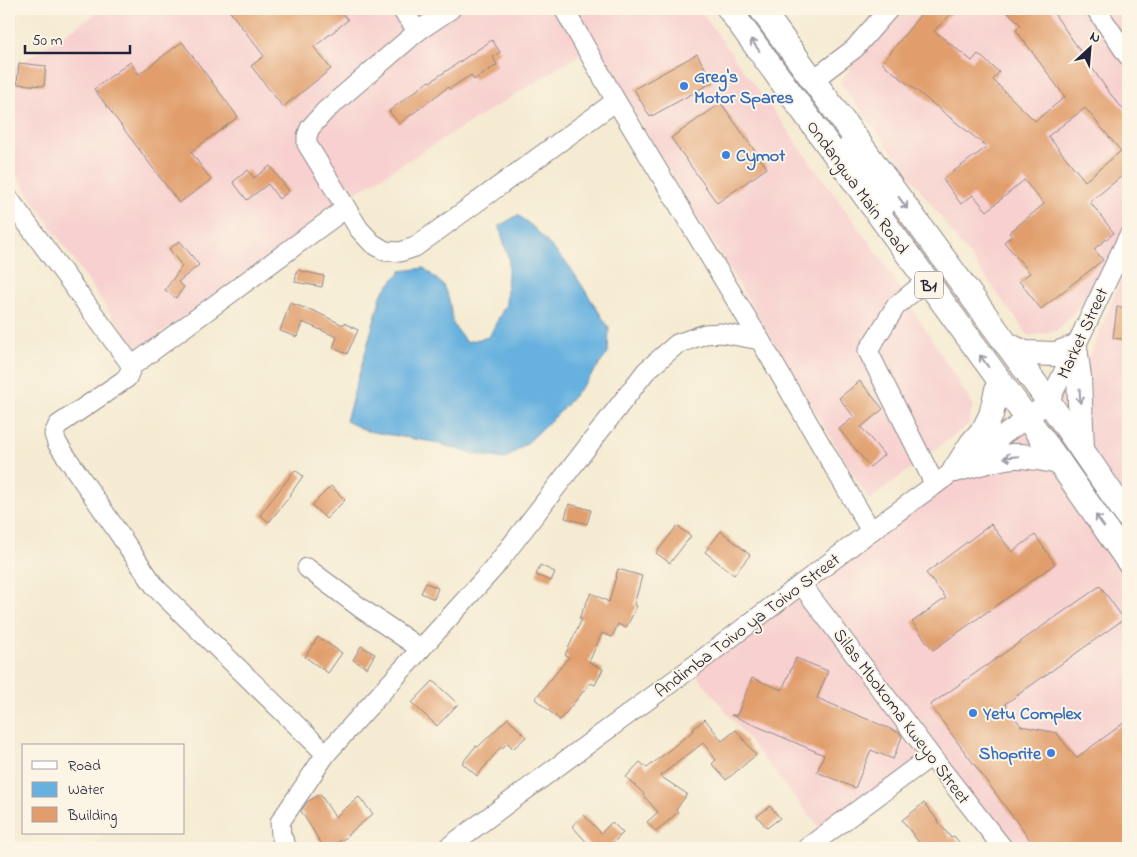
<svg xmlns="http://www.w3.org/2000/svg" width="1137" height="857" font-family="'Indie Flower',sans-serif">
<rect width="100%" height="100%" fill="#fcf5e5"/>
<filter id="ink" filterUnits="userSpaceOnUse"><feTurbulence type="fractalNoise" baseFrequency=".02" numOctaves="2"/><feDisplacementMap in="SourceGraphic" scale="10" xChannelSelector="R" yChannelSelector="G"/><feConvolveMatrix kernelMatrix="1 2 1 2 8 2 1 2 1" color-interpolation-filters="sRGB"/></filter>
<filter id="wash" filterUnits="userSpaceOnUse"><feTurbulence type="fractalNoise" baseFrequency=".0096" numOctaves="4" result="noise"/><feDisplacementMap in="SourceGraphic" scale="20" xChannelSelector="R" yChannelSelector="G"/><feGaussianBlur stdDeviation="1.12" result="paint"/><feColorMatrix in="noise" values="0 0 0 0 0 0 0 0 0 0 0 0 0 0 0 0 0 1.4 0 .05"/><feComposite in="paint" operator="in"/></filter>
<g filter="url(#wash)">
<rect width="100%" height="100%" fill="#f5ebd2"/>
<g fill="#f7d0cf">
<polygon points="103,9 699,9 882,260 973,405 969,424 869,500 594,46 357,192 136,351 9,165 9,71"/>
<polygon points="896,9 1128,9 1128,229 1099,280 1059,330 1029,336 840,82"/>
<polygon points="1128,262 1128,848 1003,848 931,756 825,835 691,668 1049,402 1092,351"/>
</g>
<polygon fill="#66b1df" stroke="#446a8d" points="518,215 533,227 570,267 609,328 608,353 589,378 559,413 527,443 505,459 474,454 433,442 367,431 346,421 382,293 401,271 424,268 443,285 449,300 453,324 466,342 489,337 506,304 509,259 499,226"/>
<g id="blocks">
<g fill="#e19e6c" fill-rule="evenodd">
<polygon points="228,9 339,9 348,20 314,47 331,69 283,107 251,66 264,56"/>
<path d="M925 9H956L934 31 972 61 978 54 999 72 993 80 1035 121 1065 97 1016 30 1021 25 1005 9H1051L1108 91 1128 115V171L1090 202 1114 233 1094 249 1103 260 1041 309 1019 281 1030 273 1004 242 1012 236 1009 233 1044 204 1024 180 987 211 973 195 961 204 943 179 987 147 882 63ZM1085 108 1121 151 1085 181 1048 136Z"/>
<polygon points="492,40 500,52 493,57 497,65 474,80 471,75 449,89 448,87 399,124 389,111 429,81 430,82"/>
<polygon points="182,42 238,117 191,152 211,180 179,203 94,89 130,62 139,74"/>
<polygon points="697,54 713,82 650,117 634,89"/>
<polygon points="19,63 46,66 44,86 17,84"/>
<polygon points="721,103 767,168 717,203 671,138"/>
<polygon points="270,166 289,191 279,199 268,184 247,200 233,182 248,170 254,178"/>
<polygon points="180,241 199,265 178,282 184,287 176,298 165,290 182,266 169,249"/>
<polygon points="297,270 324,276 322,287 295,282"/>
<polygon points="290,303 314,311 343,325 344,323 358,330 347,354 333,348 337,337 302,322 297,337 280,331"/>
<polygon points="1117,307 1128,308 1128,340 1113,338"/>
<polygon points="860,381 883,409 861,427 884,455 870,467 839,429 854,417 839,398"/>
<polygon points="295,470 303,476 289,496 290,496 269,522 260,515"/>
<polygon points="331,486 345,500 326,519 312,505"/>
<polygon points="569,504 591,510 587,524 565,518"/>
<polygon points="991,524 1012,552 1035,535 1055,564 933,650 912,622 946,598 926,573"/>
<polygon points="677,526 691,536 670,563 656,553"/>
<polygon points="721,531 750,555 734,575 705,552"/>
<polygon points="540,565 555,572 551,581 536,575"/>
<polygon points="618,569 642,576 634,605 637,606 626,628 618,624 612,637 602,633 589,662 603,669 595,685 590,683 560,720 535,699 569,657 565,655 582,619 579,618 591,593 609,602"/>
<polygon points="426,583 438,588 434,599 421,593"/>
<polygon points="1100,586 1124,619 1005,704 1021,726 1057,733 1076,758 1128,720 1128,848 1036,848 930,705"/>
<polygon points="318,637 342,653 328,673 305,657"/>
<polygon points="361,646 375,654 367,668 353,660"/>
<polygon points="796,658 828,671 817,698 900,733 902,737 893,759 871,750 855,788 817,772 824,755 731,715 737,715 752,678 782,690"/>
<polygon points="433,681 458,704 437,726 412,703"/>
<polygon points="508,718 526,737 513,749 508,743 502,748 501,747 477,776 462,763 476,746 478,747"/>
<polygon points="705,719 722,741 736,730 756,755 726,780 712,764 716,760 703,743 660,776 687,794 676,810 678,812 656,832 647,822 658,812 643,795 644,794 626,777 640,762 647,768 694,730 693,729"/>
<polygon points="320,794 335,817 359,797 373,814 346,836 347,837 328,848 324,848 301,811 307,802"/>
<polygon points="924,803 951,838 954,836 964,848 923,848 902,820"/>
<polygon points="770,806 780,818 767,828 757,816"/>
<polygon points="584,815 601,833 612,822 623,833 608,848 592,848 572,826"/>
</g>
</g>
</g>
<g filter="url(#ink)">
<use href="#blocks" fill-opacity="0" stroke="#8c8686" stroke-width="1"/>
<g fill="none" stroke-linecap="round" stroke-linejoin="round">
<g stroke="#8c8686" stroke-width="21">
<g id="minor">
<polyline points="401,9 418,31 325,111 310,128 307,136 307,144 359,229 372,243 385,251 400,252 415,247 616,101"/>
<polyline points="564,9 616,101 760,340 871,531"/>
<polyline points="1096,9 1128,56"/>
<polyline points="418,31 451,9"/>
<polyline points="819,92 813,80 854,49 889,9"/>
<polyline points="849,144 885,207"/>
<polyline points="9,199 132,366"/>
<polyline points="919,268 926,281 896,306 868,351 935,485"/>
<polyline points="307,568 362,609 421,649"/>
<polyline points="801,584 931,756 1003,848"/>
<polyline points="326,754 156,588 57,443 54,434 58,425 89,404 127,378 132,366 346,208"/>
<polyline points="287,848 281,835 280,822 326,754 493,569 646,371 677,344 705,334 721,333 760,340"/>
<polyline points="447,848 691,668 871,531 1049,402 1128,237"/>
<polyline points="807,848 931,756"/>
</g>
</g>
<g stroke="#8c8686" stroke-width="26">
<g id="major">
<polyline points="729,9 1059,462 1128,561"/>
<polyline points="761,9 1049,402 1128,517"/>
<polyline points="1006,344 1025,353 1056,354 1075,347 1079,377 1082,450"/>
<path d="M955 470C974 465 993 458 1013 456 1028 455 1044 459 1059 462"/>
<polyline points="955,470 972,443 984,429 991,415 999,381"/>
</g>
</g>
<use href="#minor" stroke="#fff" stroke-width="19"/>
<use href="#major" stroke="#fff" stroke-width="24"/>
</g>
<defs><path id="oneway-shaft" d="M-6 0H5M1.5-3L5.5 0L1.5 3" fill="none" stroke-width="1.6" stroke-linecap="round" stroke-linejoin="round" transform="scale(1.25)"/></defs>
<g stroke="#9c9ca7">
<use href="#oneway-shaft" transform="translate(755 45) rotate(-126)"/>
<use href="#oneway-shaft" transform="translate(903 203) rotate(54)"/>
<use href="#oneway-shaft" transform="translate(984 361) rotate(-126)"/>
<use href="#oneway-shaft" transform="translate(1080 396) rotate(87)"/>
<use href="#oneway-shaft" transform="translate(1011 457) rotate(175)"/>
<use href="#oneway-shaft" transform="translate(1100 521) rotate(-125)"/>
</g>
</g>
<g fill="#3f7fe0" stroke="#fcf5e5" stroke-width="2">
<circle cx="684" cy="86" r="5"/>
<circle cx="726" cy="155" r="5"/>
<circle cx="973" cy="713" r="5"/>
<circle cx="1051" cy="753" r="5"/>
</g>
<g text-anchor="middle" stroke-width="4" stroke-linejoin="round" paint-order="stroke">
<rect fill="#fcf5e5" stroke="#63616e" stroke-width="1" x="915" y="271.5" width="28" height="27" rx="4"/>
<g font-size="16" font-weight="bold" fill="#22223b">
<text x="929" y="291">B1</text>
</g>
<g font-size="18" font-weight="bold" fill="#366cbe" stroke="#fcf5e5" text-anchor="start">
<text x="694" y="82">Greg's<tspan x="694" dy="21">Motor Spares</tspan></text>
<text x="736" y="161">Cymot</text>
<text x="983" y="719">Yetu Complex</text>
<text x="1041" y="759" text-anchor="end">Shoprite</text>
</g>
<g font-size="18" fill="#22223b" stroke="#fcf5e5">
<text transform="translate(858 187) rotate(54)" y="6">Ondangwa Main Road</text>
<text transform="translate(1082 333) rotate(-65)" y="6">Market Street</text>
<text transform="translate(747 625) rotate(-37)" y="6">Andimba Toivo ya Toivo Street</text>
<text transform="translate(902 716) rotate(53)" y="6">Silas Mbokoma Kweyo Street</text>
</g>
</g>
<rect width="1137" height="857" fill="none" stroke="#fcf5e5" stroke-width="30"/>
<rect x="22" y="744" width="162" height="90" fill="#fcf5e5" stroke="#a5a1a1"/>
<rect x="32" y="761" width="25" height="8" fill="#ffffff" stroke="#a5a1a1"/>
<text x="68" y="770" font-size="15" fill="#22223b">Road</text>
<rect x="32" y="782" width="25" height="15" fill="#66b1df" stroke="#a5a1a1"/>
<text x="68" y="794" font-size="15" fill="#22223b">Water</text>
<rect x="32" y="807" width="25" height="15" fill="#e19e6c" stroke="#a5a1a1"/>
<text x="68" y="820" font-size="15" fill="#22223b">Building</text>
<g transform="translate(1090 48) rotate(26)" stroke="#fcf5e5" stroke-width="4" paint-order="stroke">
<path d="M0-4L9 19L0 12L-9 19Z" fill="#22223b"/>
<text y="-8" font-size="14" font-weight="bold" text-anchor="middle" fill="#22223b">N</text>
</g>
<path d="M25 45v8h105v-8" fill="none" stroke="#22223b" stroke-width="2.5"/>
<text x="32" y="45" font-size="15" fill="#22223b" stroke="#fcf5e5" stroke-width="4" paint-order="stroke">50 m</text>
</svg>
